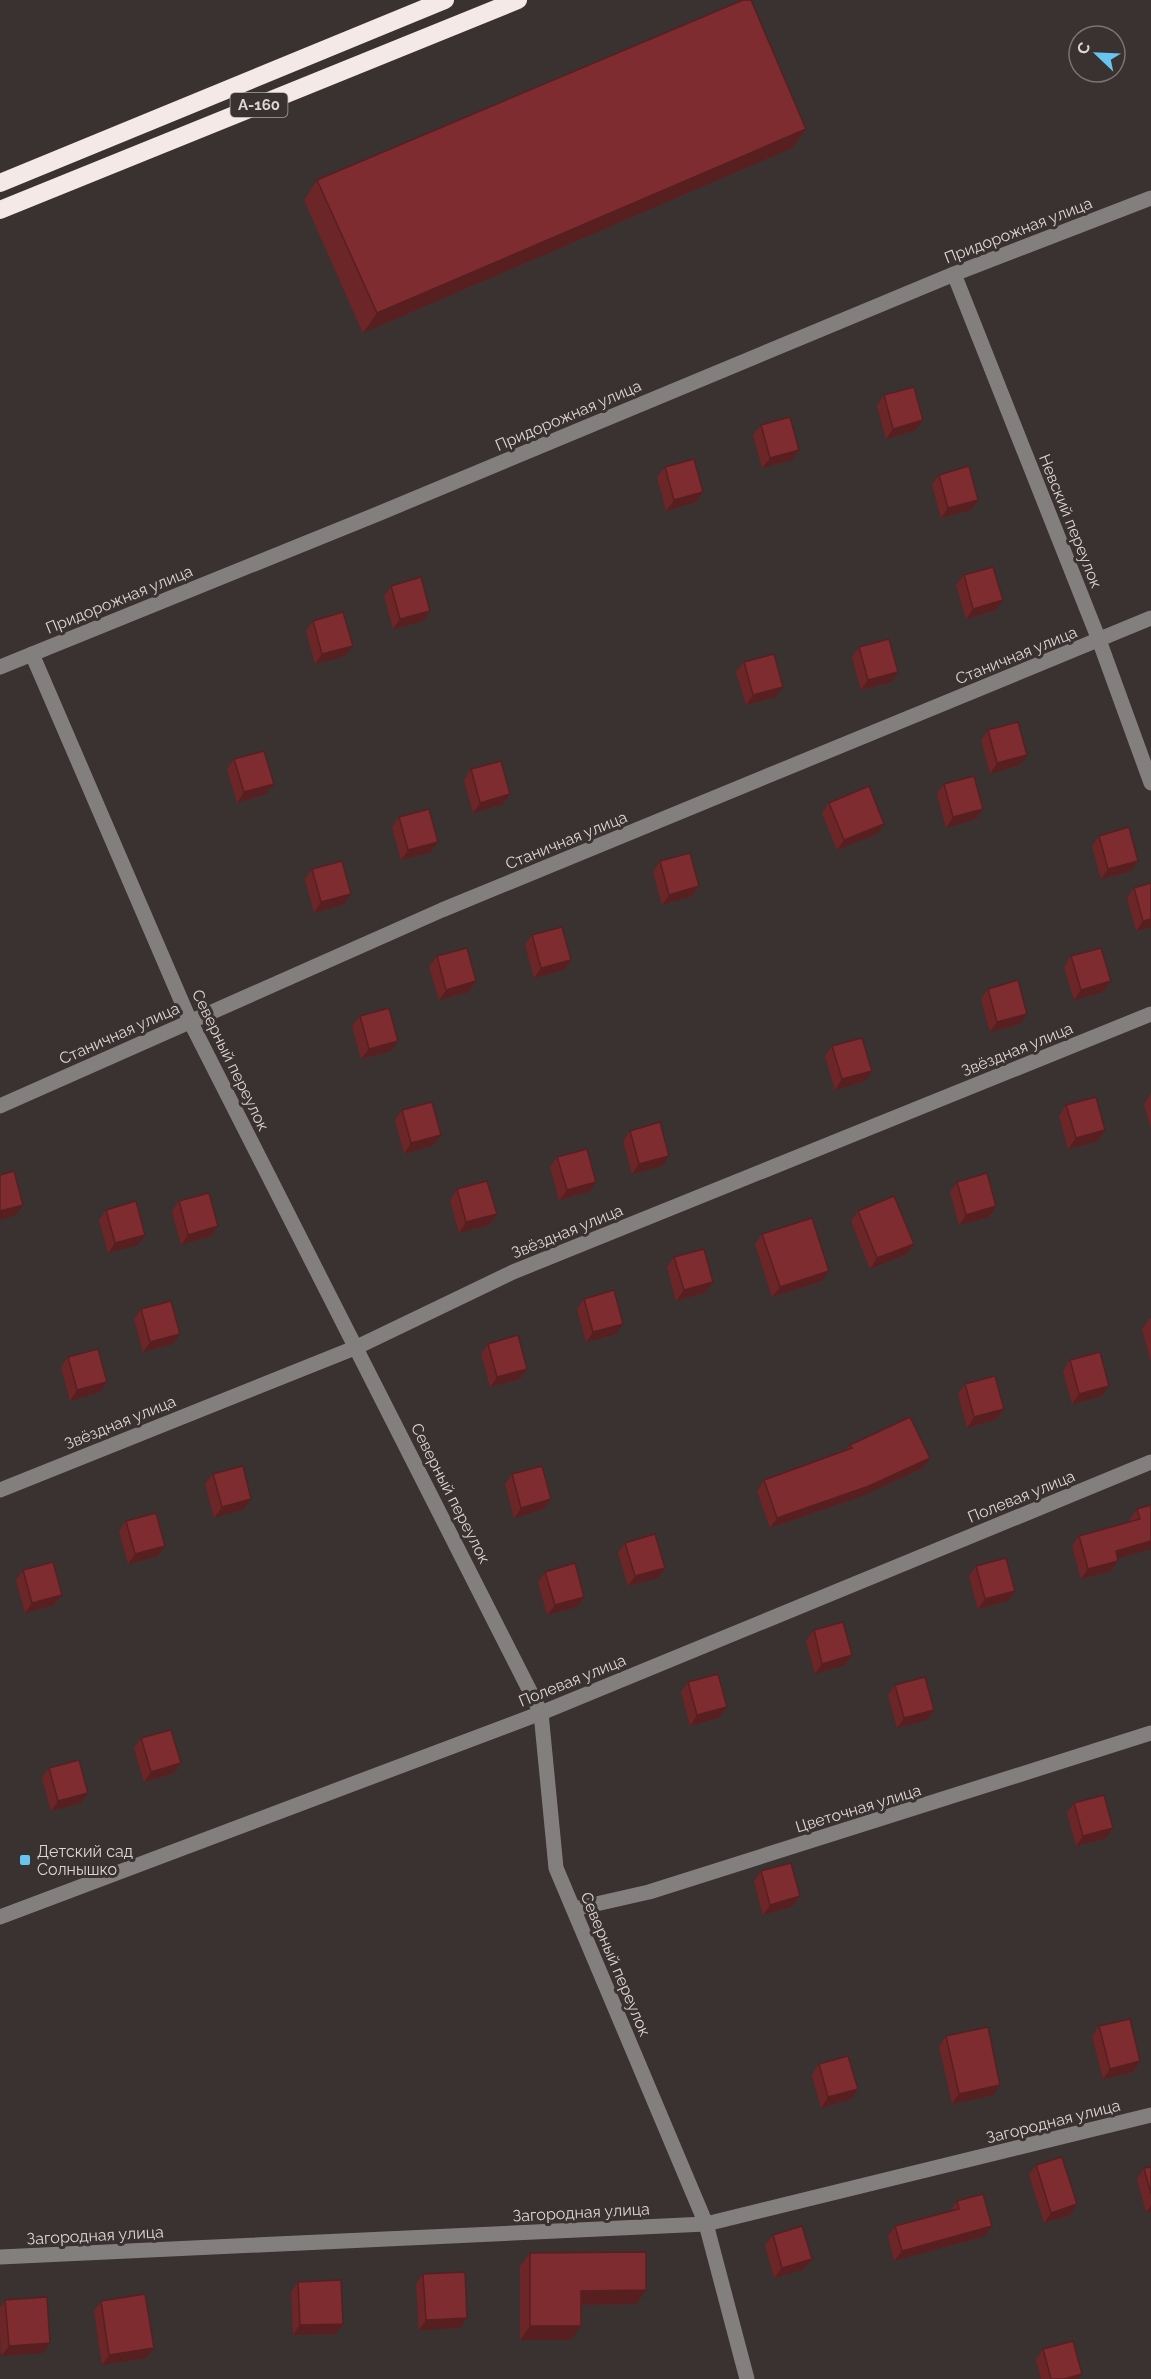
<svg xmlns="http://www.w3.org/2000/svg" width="1151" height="2379" font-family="Raleway,sans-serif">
<rect width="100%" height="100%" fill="#3a3131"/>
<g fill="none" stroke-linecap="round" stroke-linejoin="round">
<g stroke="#847f7f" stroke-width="15">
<polyline points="954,274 1099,640 1151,783"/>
<polyline points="32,654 190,1021 541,1713 556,1868 706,2224 747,2379"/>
<polyline points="0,667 380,513 954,274 1151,198"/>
<polyline points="0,1106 442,910 1151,618"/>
<polyline points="0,1490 357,1347 513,1272 1151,1014"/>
<polyline points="574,1909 649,1892 1151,1733"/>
<polyline points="0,1917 541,1713 1151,1462"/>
<polyline points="0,2257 706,2224 1151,2115"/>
</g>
<g stroke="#f5e9e8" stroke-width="18">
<polyline points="0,183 445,0"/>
<polyline points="0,210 518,0"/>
</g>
</g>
<g fill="#6c2628">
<polygon points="806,129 792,148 363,333 304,200 317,180"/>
<polygon points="884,395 916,430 886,439 877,406"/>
<polygon points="761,425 799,450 792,460 762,468 753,435"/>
<polygon points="665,467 703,492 696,502 666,511 657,477"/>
<polygon points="939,475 971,510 941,518 932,485"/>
<polygon points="964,575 996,610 966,619 956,585"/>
<polygon points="391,586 423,621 393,629 384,596"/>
<polygon points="313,621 345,656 315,664 306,631"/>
<polygon points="859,647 891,682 861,690 852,657"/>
<polygon points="744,662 776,697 746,705 736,672"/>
<polygon points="988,730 1020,765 990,774 981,740"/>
<polygon points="234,759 274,784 266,794 237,803 227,769"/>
<polygon points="471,769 510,794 503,804 473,813 464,780"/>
<polygon points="944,784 983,809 976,819 946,828 937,794"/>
<polygon points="829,803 877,834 837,850 822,813"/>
<polygon points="399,817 438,842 431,852 401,860 392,827"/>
<polygon points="1099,836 1138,861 1131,871 1101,879 1092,846"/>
<polygon points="660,861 699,886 692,896 662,905 653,872"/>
<polygon points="312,869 344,904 314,913 305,879"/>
<polygon points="1134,888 1151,927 1136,931 1127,898"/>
<polygon points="532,935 571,960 564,970 534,978 525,945"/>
<polygon points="437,956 476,981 469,992 439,1000 429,967"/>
<polygon points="1071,956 1111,981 1103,992 1074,1000 1064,967"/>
<polygon points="988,989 1020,1024 990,1032 981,999"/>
<polygon points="360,1016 391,1051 361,1059 352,1026"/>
<polygon points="832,1046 865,1081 835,1090 825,1056"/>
<polygon points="1151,1094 1151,1129 1144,1104"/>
<polygon points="1066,1105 1105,1130 1098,1141 1068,1149 1059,1116"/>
<polygon points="402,1110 434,1145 404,1154 395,1120"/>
<polygon points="630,1131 662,1166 632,1174 623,1141"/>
<polygon points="557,1157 589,1192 559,1200 550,1167"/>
<polygon points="957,1182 996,1206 989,1217 959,1225 950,1192"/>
<polygon points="457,1189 497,1214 489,1225 459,1233 450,1200"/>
<polygon points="179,1201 218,1226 211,1236 181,1245 172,1211"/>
<polygon points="106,1210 138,1245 108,1253 99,1220"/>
<polygon points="858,1211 914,1244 907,1254 870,1269 851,1221"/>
<polygon points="762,1234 822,1281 772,1297 755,1244"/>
<polygon points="674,1257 713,1282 706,1292 676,1301 667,1267"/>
<polygon points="584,1299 616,1334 586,1342 577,1309"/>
<polygon points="141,1309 173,1344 143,1352 134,1319"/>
<polygon points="1149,1319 1151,1319 1151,1362 1142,1329"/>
<polygon points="488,1344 527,1369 520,1379 490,1387 481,1354"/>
<polygon points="68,1357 100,1392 70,1401 61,1367"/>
<polygon points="1070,1360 1102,1396 1072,1404 1063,1371"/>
<polygon points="965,1384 1004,1409 997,1419 967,1428 958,1394"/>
<polygon points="850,1445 923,1468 862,1496 770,1528 757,1491 764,1480 847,1449"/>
<polygon points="213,1474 251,1499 244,1509 214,1518 205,1484"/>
<polygon points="512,1474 551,1499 544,1509 514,1518 505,1484"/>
<polygon points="1151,1505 1118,1558 1118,1561 1111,1571 1081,1579 1072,1546 1079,1536 1130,1521 1130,1519 1137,1509"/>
<polygon points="126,1521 165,1546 158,1556 128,1564 119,1531"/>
<polygon points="625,1543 665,1568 658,1578 628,1586 618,1553"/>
<polygon points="976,1566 1015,1591 1008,1601 978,1609 969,1576"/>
<polygon points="23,1570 62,1595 54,1605 25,1613 16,1580"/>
<polygon points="545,1572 584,1597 577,1607 547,1615 538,1582"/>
<polygon points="814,1630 852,1655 845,1665 815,1674 806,1641"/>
<polygon points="688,1682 727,1707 720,1717 690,1726 681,1692"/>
<polygon points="895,1685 934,1710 927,1720 897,1728 888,1695"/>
<polygon points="141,1738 181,1763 174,1773 144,1782 134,1748"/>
<polygon points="49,1768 88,1793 81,1803 51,1811 42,1778"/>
<polygon points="1074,1803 1113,1828 1106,1838 1076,1846 1067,1813"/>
<polygon points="761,1871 800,1896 793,1906 763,1915 754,1881"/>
<polygon points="1099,2026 1133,2072 1103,2079 1092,2036"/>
<polygon points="946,2036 993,2095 952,2104 939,2046"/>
<polygon points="819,2064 851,2099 821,2108 812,2075"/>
<polygon points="1036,2165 1077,2204 1070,2215 1044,2223 1029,2175"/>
<polygon points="1151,2167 1151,2211 1146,2212 1137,2179 1144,2168"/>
<polygon points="957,2201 992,2226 985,2236 894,2261 888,2236 895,2226 950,2212"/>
<polygon points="773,2235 812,2259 804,2269 774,2278 765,2245"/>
<polygon points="530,2253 636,2304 581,2305 571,2340 520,2340 520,2266"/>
<polygon points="423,2274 460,2328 419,2330 416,2284"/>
<polygon points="298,2282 343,2324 336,2334 293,2335 291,2292"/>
<polygon points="5,2300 43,2353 1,2356 0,2336 0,2308"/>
<polygon points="101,2301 154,2348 146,2358 102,2365 94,2311"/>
<polygon points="1043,2349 1078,2379 1041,2379 1036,2360"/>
</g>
<g fill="#581f21">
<polygon points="806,129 792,148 363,333 377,313"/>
<polygon points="923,420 916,430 886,439 893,429"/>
<polygon points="799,450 792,460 762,468 770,458"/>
<polygon points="703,492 696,502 666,511 674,500"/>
<polygon points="978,500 971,510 941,518 948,508"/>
<polygon points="1003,600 996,610 966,619 973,609"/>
<polygon points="430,611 423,621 393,629 400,619"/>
<polygon points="353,646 345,656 315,664 322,654"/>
<polygon points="898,672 891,682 861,690 868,680"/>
<polygon points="783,687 776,697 746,705 753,695"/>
<polygon points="1027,755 1020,765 990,774 997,763"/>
<polygon points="274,784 266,794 237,803 244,792"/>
<polygon points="510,794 503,804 473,813 480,803"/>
<polygon points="983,809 976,819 946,828 953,817"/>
<polygon points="884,824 877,834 837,850 844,840"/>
<polygon points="438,842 431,852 401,860 408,850"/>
<polygon points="1138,861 1131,871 1101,879 1108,869"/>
<polygon points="699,886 692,896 662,905 669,895"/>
<polygon points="351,894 344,904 314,913 321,902"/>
<polygon points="1151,919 1151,927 1136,931 1143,921"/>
<polygon points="571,960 564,970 534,978 541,968"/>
<polygon points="476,981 469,992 439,1000 446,990"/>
<polygon points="1111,981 1103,992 1074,1000 1081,990"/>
<polygon points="1027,1014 1020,1024 990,1032 997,1022"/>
<polygon points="398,1041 391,1051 361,1059 369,1049"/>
<polygon points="872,1071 865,1081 835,1090 842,1079"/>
<polygon points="1105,1130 1098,1141 1068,1149 1076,1138"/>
<polygon points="441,1135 434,1145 404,1154 411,1143"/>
<polygon points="669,1156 662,1166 632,1174 639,1164"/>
<polygon points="596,1182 589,1192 559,1200 567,1190"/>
<polygon points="23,1205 16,1215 0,1220 0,1211"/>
<polygon points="996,1206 989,1217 959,1225 966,1215"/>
<polygon points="497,1214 489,1225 459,1233 466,1222"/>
<polygon points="218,1226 211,1236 181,1245 188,1235"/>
<polygon points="145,1235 138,1245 108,1253 115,1243"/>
<polygon points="914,1244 907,1254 870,1269 877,1258"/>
<polygon points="829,1271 822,1281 772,1297 780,1287"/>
<polygon points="713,1282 706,1292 676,1301 684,1290"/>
<polygon points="623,1324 616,1334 586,1342 593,1332"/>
<polygon points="180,1334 173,1344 143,1352 150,1342"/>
<polygon points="527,1369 520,1379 490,1387 497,1377"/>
<polygon points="107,1382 100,1392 70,1401 77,1390"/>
<polygon points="1109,1386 1102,1396 1072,1404 1079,1394"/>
<polygon points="1004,1409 997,1419 967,1428 974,1417"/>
<polygon points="930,1458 923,1468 862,1496 770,1528 777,1518"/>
<polygon points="251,1499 244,1509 214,1518 222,1507"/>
<polygon points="551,1499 544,1509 514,1518 521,1508"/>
<polygon points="1151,1541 1151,1549 1108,1561 1116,1551"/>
<polygon points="165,1546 158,1556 128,1564 135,1554"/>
<polygon points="1118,1561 1111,1571 1081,1579 1088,1569"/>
<polygon points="665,1568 658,1578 628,1586 635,1576"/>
<polygon points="1015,1591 1008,1601 978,1609 985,1599"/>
<polygon points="62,1595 54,1605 25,1613 32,1603"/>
<polygon points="584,1597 577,1607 547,1615 555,1605"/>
<polygon points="852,1655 845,1665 815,1674 822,1664"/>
<polygon points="727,1707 720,1717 690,1726 697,1715"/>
<polygon points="934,1710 927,1720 897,1728 904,1718"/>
<polygon points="181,1763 174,1773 144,1782 151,1772"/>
<polygon points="88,1793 81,1803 51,1811 58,1801"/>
<polygon points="1113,1828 1106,1838 1076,1846 1083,1836"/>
<polygon points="800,1896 793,1906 763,1915 770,1905"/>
<polygon points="1140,2061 1133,2072 1103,2079 1110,2069"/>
<polygon points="1000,2085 993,2095 952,2104 959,2094"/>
<polygon points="858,2089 851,2099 821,2108 828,2097"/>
<polygon points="1077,2204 1070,2215 1044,2223 1051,2213"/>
<polygon points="1151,2205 1151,2211 1146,2212"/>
<polygon points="992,2226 985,2236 894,2261 902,2251"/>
<polygon points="812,2259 804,2269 774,2278 782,2268"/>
<polygon points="646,2290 636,2304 571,2305 581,2291"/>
<polygon points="467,2318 460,2328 419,2330 426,2320"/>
<polygon points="343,2324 336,2334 293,2335 300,2325"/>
<polygon points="530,2326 581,2326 571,2340 520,2340"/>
<polygon points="50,2343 43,2353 1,2356 9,2346"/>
<polygon points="154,2348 146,2358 102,2365 109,2355"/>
<polygon points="1082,2374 1078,2379 1064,2379"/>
</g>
<g fill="#7e2c2f" stroke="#581f21" stroke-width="1.5">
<polygon points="743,0 751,0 806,129 377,313 317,180"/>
<polygon points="914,387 923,420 893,429 884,395"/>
<polygon points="790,417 799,450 770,458 761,425"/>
<polygon points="694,459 703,492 674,500 665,467"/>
<polygon points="969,466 978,500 948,508 939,475"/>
<polygon points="993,567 1003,600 973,609 964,575"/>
<polygon points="421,577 430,611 400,619 391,586"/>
<polygon points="343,612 353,646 322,654 313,621"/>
<polygon points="889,639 898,672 868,680 859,647"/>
<polygon points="774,654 783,687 753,695 744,662"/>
<polygon points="1018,722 1027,755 997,763 988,730"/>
<polygon points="264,751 274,784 244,792 234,759"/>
<polygon points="501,761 510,794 480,803 471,769"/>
<polygon points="974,776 983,809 953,817 944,784"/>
<polygon points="869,786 884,824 844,840 829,803"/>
<polygon points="429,809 438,842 408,850 399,817"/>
<polygon points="1129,827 1138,861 1108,869 1099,836"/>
<polygon points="690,853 699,886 669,895 660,861"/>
<polygon points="342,861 351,894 321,902 312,869"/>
<polygon points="1151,883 1151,919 1143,921 1134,888"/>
<polygon points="562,927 571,960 541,968 532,935"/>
<polygon points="467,948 476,981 446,990 437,956"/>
<polygon points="1101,948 1111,981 1081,990 1071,956"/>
<polygon points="1018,980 1027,1014 997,1022 988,989"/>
<polygon points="389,1008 398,1041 369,1049 360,1016"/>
<polygon points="862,1038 872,1071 842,1079 832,1046"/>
<polygon points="1096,1097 1105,1130 1076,1138 1066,1105"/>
<polygon points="432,1102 441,1135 411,1143 402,1110"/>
<polygon points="660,1122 669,1156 639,1164 630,1131"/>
<polygon points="587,1149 596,1182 567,1190 557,1157"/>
<polygon points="14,1171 23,1205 0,1211 0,1175"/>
<polygon points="987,1173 996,1206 966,1215 957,1182"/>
<polygon points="487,1181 497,1214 466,1222 457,1189"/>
<polygon points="209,1193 218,1226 188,1235 179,1201"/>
<polygon points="894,1196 914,1244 877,1258 858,1211"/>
<polygon points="136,1201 145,1235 115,1243 106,1210"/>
<polygon points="812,1218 829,1271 780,1287 762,1234"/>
<polygon points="704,1249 713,1282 684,1290 674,1257"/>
<polygon points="614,1290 623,1324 593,1332 584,1299"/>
<polygon points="171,1301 180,1334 150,1342 141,1309"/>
<polygon points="518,1335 527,1369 497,1377 488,1344"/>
<polygon points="98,1349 107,1382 77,1390 68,1357"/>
<polygon points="1100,1352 1109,1386 1079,1394 1070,1360"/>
<polygon points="995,1376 1004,1409 974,1417 965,1384"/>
<polygon points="910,1417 930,1458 869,1486 777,1518 764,1480 852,1448 850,1445"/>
<polygon points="243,1466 251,1499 222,1507 213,1474"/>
<polygon points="542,1466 551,1499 521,1508 512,1474"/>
<polygon points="1151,1505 1151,1541 1116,1551 1118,1561 1088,1569 1079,1536 1140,1519 1137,1509"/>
<polygon points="156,1513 165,1546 135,1554 126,1521"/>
<polygon points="655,1534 665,1568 635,1576 625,1543"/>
<polygon points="1006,1558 1015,1591 985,1599 976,1566"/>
<polygon points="53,1562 62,1595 32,1603 23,1570"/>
<polygon points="575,1563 584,1597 555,1605 545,1572"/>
<polygon points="843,1622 852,1655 822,1664 814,1630"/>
<polygon points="718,1674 727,1707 697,1715 688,1682"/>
<polygon points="925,1677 934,1710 904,1718 895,1685"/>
<polygon points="171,1730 181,1763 151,1772 141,1738"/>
<polygon points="79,1760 88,1793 58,1801 49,1768"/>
<polygon points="1104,1795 1113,1828 1083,1836 1074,1803"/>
<polygon points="791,1863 800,1896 770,1905 761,1871"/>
<polygon points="1130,2019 1140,2061 1110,2069 1099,2026"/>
<polygon points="988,2027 1000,2085 959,2094 946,2036"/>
<polygon points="848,2056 858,2089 828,2097 819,2064"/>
<polygon points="1062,2157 1077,2204 1051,2213 1036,2165"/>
<polygon points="1151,2167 1151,2194 1144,2168"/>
<polygon points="983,2194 992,2226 902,2251 895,2226 959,2209 957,2201"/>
<polygon points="802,2226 812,2259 782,2268 773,2235"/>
<polygon points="646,2252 646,2290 581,2291 581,2326 530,2326 530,2253"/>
<polygon points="465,2272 467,2318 426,2320 423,2274"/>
<polygon points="341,2280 343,2324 300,2325 298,2282"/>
<polygon points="145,2294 154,2348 109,2355 101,2301"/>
<polygon points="47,2297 50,2343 9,2346 5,2300"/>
<polygon points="1073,2341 1082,2374 1064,2379 1051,2379 1043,2349"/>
</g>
<rect fill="#68c4f0" stroke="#3a3131" stroke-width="2" x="19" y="1854" width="12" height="12" rx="3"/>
<g text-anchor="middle" stroke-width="6" stroke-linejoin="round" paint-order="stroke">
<rect fill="#3a3131" stroke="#aba5a4" stroke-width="1.5" x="230.5" y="93" width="57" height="24" rx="4.5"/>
<g font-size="15" font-weight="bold" fill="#dcd7d6">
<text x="259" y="110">А-160</text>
</g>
<g font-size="16" fill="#dcd7d6" stroke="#3a3131">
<text transform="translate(1018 230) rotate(-21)" y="6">Придорожная улица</text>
<text transform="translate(568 415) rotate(-23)" y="6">Придорожная улица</text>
<text transform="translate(1071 521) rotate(68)" y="6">Невский переулок</text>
<text transform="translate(119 599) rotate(-22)" y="6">Придорожная улица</text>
<text transform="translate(1016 655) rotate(-22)" y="6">Станичная улица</text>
<text transform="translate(566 840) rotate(-22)" y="6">Станичная улица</text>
<text transform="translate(119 1033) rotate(-24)" y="6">Станичная улица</text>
<text transform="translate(1017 1049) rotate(-22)" y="6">Звёздная улица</text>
<text transform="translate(231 1060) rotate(64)" y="6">Северный переулок</text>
<text transform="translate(567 1231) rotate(-22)" y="6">Звёздная улица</text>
<text transform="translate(120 1422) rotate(-22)" y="6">Звёздная улица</text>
<text transform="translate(451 1493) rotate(63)" y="6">Северный переулок</text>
<text transform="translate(1021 1496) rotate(-22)" y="6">Полевая улица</text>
<text transform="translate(572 1680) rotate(-22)" y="6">Полевая улица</text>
<text transform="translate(858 1808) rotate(-17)" y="6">Цветочная улица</text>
<text transform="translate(616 1964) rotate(67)" y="6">Северный переулок</text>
<text transform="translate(1053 2121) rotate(-14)" y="6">Загородная улица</text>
<text transform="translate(581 2212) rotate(-3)" y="6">Загородная улица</text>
<text transform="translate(95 2235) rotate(-3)" y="6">Загородная улица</text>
</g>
<g font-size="16" fill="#dcd7d6" stroke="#3a3131" text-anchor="start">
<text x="37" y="1857">Детский сад<tspan x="37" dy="18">Солнышко</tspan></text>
</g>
</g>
<g transform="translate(1097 54) rotate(293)"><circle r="28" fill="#3a3131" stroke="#7b7373" stroke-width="1.5"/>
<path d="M0-4.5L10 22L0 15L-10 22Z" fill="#68c4f0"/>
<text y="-9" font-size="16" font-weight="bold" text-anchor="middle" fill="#dcd7d6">С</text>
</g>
</svg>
